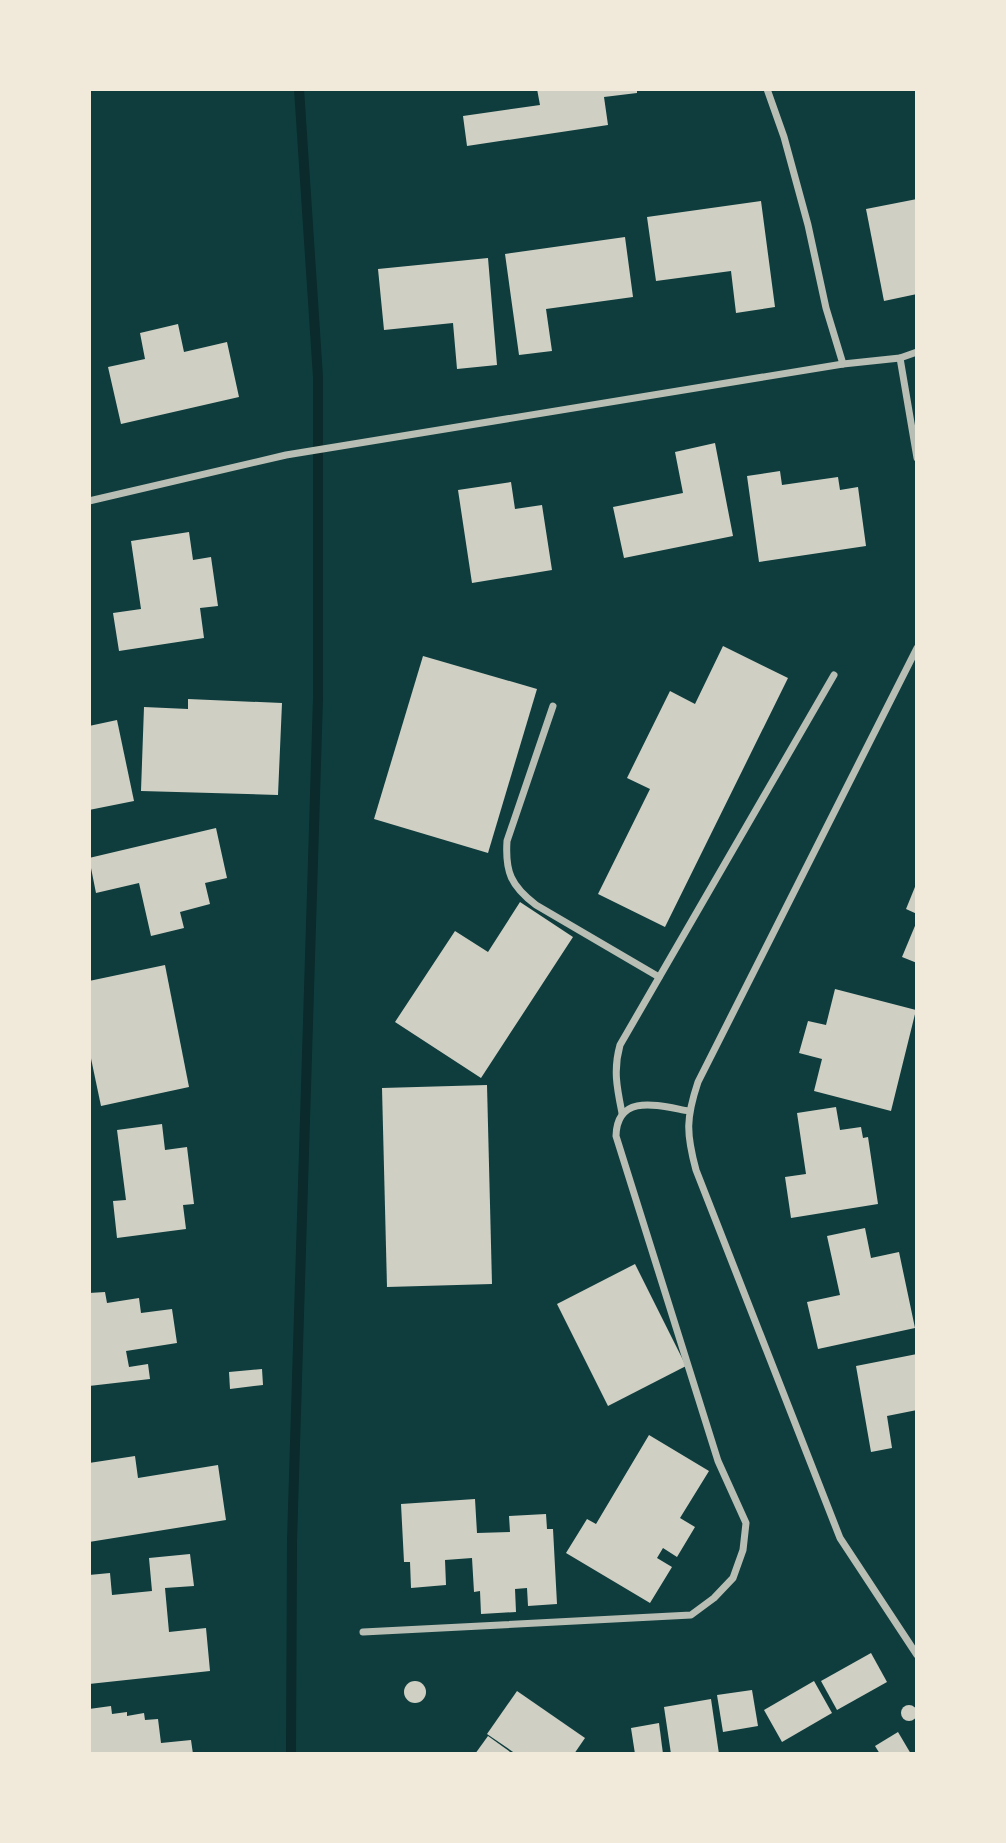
<svg xmlns="http://www.w3.org/2000/svg" width="1006" height="1843" font-family="'Golos Text',sans-serif">
<rect width="100%" height="100%" fill="#0f3d3e"/>
<g fill="none" stroke-linecap="round" stroke-linejoin="round">
<polyline stroke="#0a2a2b" stroke-width="10" points="291,1754 292,1541 318,698 318,377 299,89"/>
</g>
<g fill="#cfcfc3">
<polygon points="537,89 637,89 637,93 604,97 608,125 467,146 463,116 540,105"/>
<polygon points="917,199 917,294 884,301 866,209"/>
<polygon points="761,201 775,307 736,313 731,271 656,281 647,217"/>
<polygon points="625,237 633,297 546,309 552,351 519,355 505,254"/>
<polygon points="488,258 497,365 457,369 453,323 384,330 378,269"/>
<polygon points="178,324 184,352 227,342 239,397 121,424 108,367 145,359 140,333"/>
<polygon points="715,443 733,536 624,558 613,507 683,493 675,452"/>
<polygon points="780,471 782,485 838,477 840,490 858,487 866,546 759,562 747,476"/>
<polygon points="511,482 515,509 542,505 552,570 472,583 458,490"/>
<polygon points="189,532 193,560 211,557 218,606 200,608 204,638 119,651 113,613 141,609 131,541"/>
<polygon points="723,646 788,678 665,927 598,894 650,789 627,778 670,691 695,704"/>
<polygon points="423,656 537,689 488,853 374,819"/>
<polygon points="188,699 282,703 278,795 141,791 144,707 188,709"/>
<polygon points="117,720 134,801 89,810 89,726"/>
<polygon points="216,828 227,878 205,883 210,904 180,912 184,928 151,936 139,883 96,893 89,858"/>
<polygon points="917,882 917,914 906,909"/>
<polygon points="520,902 573,937 481,1078 395,1022 455,931 488,952"/>
<polygon points="917,921 917,963 902,957"/>
<polygon points="165,965 189,1087 101,1106 89,1049 89,981"/>
<polygon points="835,989 916,1010 891,1111 814,1091 822,1059 799,1053 808,1021 826,1025"/>
<polygon points="487,1085 492,1284 387,1287 382,1088"/>
<polygon points="836,1107 840,1130 861,1127 863,1138 868,1137 878,1204 791,1218 785,1177 806,1174 797,1113"/>
<polygon points="162,1124 165,1150 187,1147 194,1204 183,1205 186,1229 117,1238 113,1201 126,1200 117,1130"/>
<polygon points="865,1228 871,1258 899,1252 915,1328 818,1349 807,1302 840,1295 827,1236"/>
<polygon points="635,1264 686,1366 608,1406 557,1304"/>
<polygon points="105,1292 107,1303 139,1298 141,1313 172,1309 177,1343 126,1351 129,1367 148,1364 150,1379 89,1386 89,1293"/>
<polygon points="917,1354 917,1410 887,1416 892,1448 871,1452 856,1366"/>
<polygon points="262,1369 263,1385 230,1389 229,1372"/>
<polygon points="649,1435 709,1471 680,1518 695,1527 677,1557 663,1548 657,1558 672,1567 650,1603 566,1553 587,1519 596,1524"/>
<polygon points="135,1456 138,1478 218,1465 226,1520 89,1542 89,1463"/>
<polygon points="475,1499 477,1533 510,1532 509,1516 546,1514 547,1529 553,1529 557,1604 528,1606 527,1588 515,1589 516,1612 481,1614 480,1591 474,1592 472,1558 445,1560 446,1585 411,1588 410,1562 404,1562 401,1504"/>
<polygon points="190,1554 194,1586 165,1588 169,1632 206,1628 210,1671 89,1684 89,1575 110,1573 112,1595 152,1591 149,1558"/>
<polygon points="871,1653 887,1682 837,1710 821,1681"/>
<polygon points="814,1681 832,1713 782,1742 764,1710"/>
<circle cx="415" cy="1692" r="11"/>
<polygon points="752,1690 758,1726 723,1732 717,1695"/>
<polygon points="517,1691 585,1738 574,1754 516,1754 487,1734"/>
<polygon points="711,1699 719,1754 671,1754 664,1707"/>
<circle cx="909" cy="1713" r="8"/>
<polygon points="111,1706 112,1714 127,1712 127,1716 144,1713 145,1720 158,1719 161,1743 191,1740 193,1754 89,1754 89,1709"/>
<polygon points="659,1723 663,1754 635,1754 631,1728"/>
<polygon points="898,1732 911,1754 880,1754 875,1746"/>
<polygon points="488,1736 513,1754 475,1754"/>
</g>
<g fill="none" stroke-linecap="round" stroke-linejoin="round">
<g stroke="#b8beb3" stroke-width="7">
<polyline points="767,89 784,137 808,225 826,308 843,364"/>
<polyline points="900,358 917,458"/>
<polyline points="89,501 286,455 843,364 900,358 917,352"/>
<path d="M917 648 698 1082C686 1118 686 1133 696 1170L840 1538 917 1655"/>
<path d="M553 706 507 841C505 872 511 886 536 905L659 977"/>
<path d="M622 1113C617 1088 613 1070 620 1045L834 675"/>
<path d="M363 1632 691 1615 714 1598 733 1578 743 1550 746 1523 718 1461 616 1136C617 1092 660 1106 689 1111"/>
</g>
</g>
<rect width="1006" height="1843" fill="none" stroke="#f1e9da" stroke-width="182"/>
</svg>
